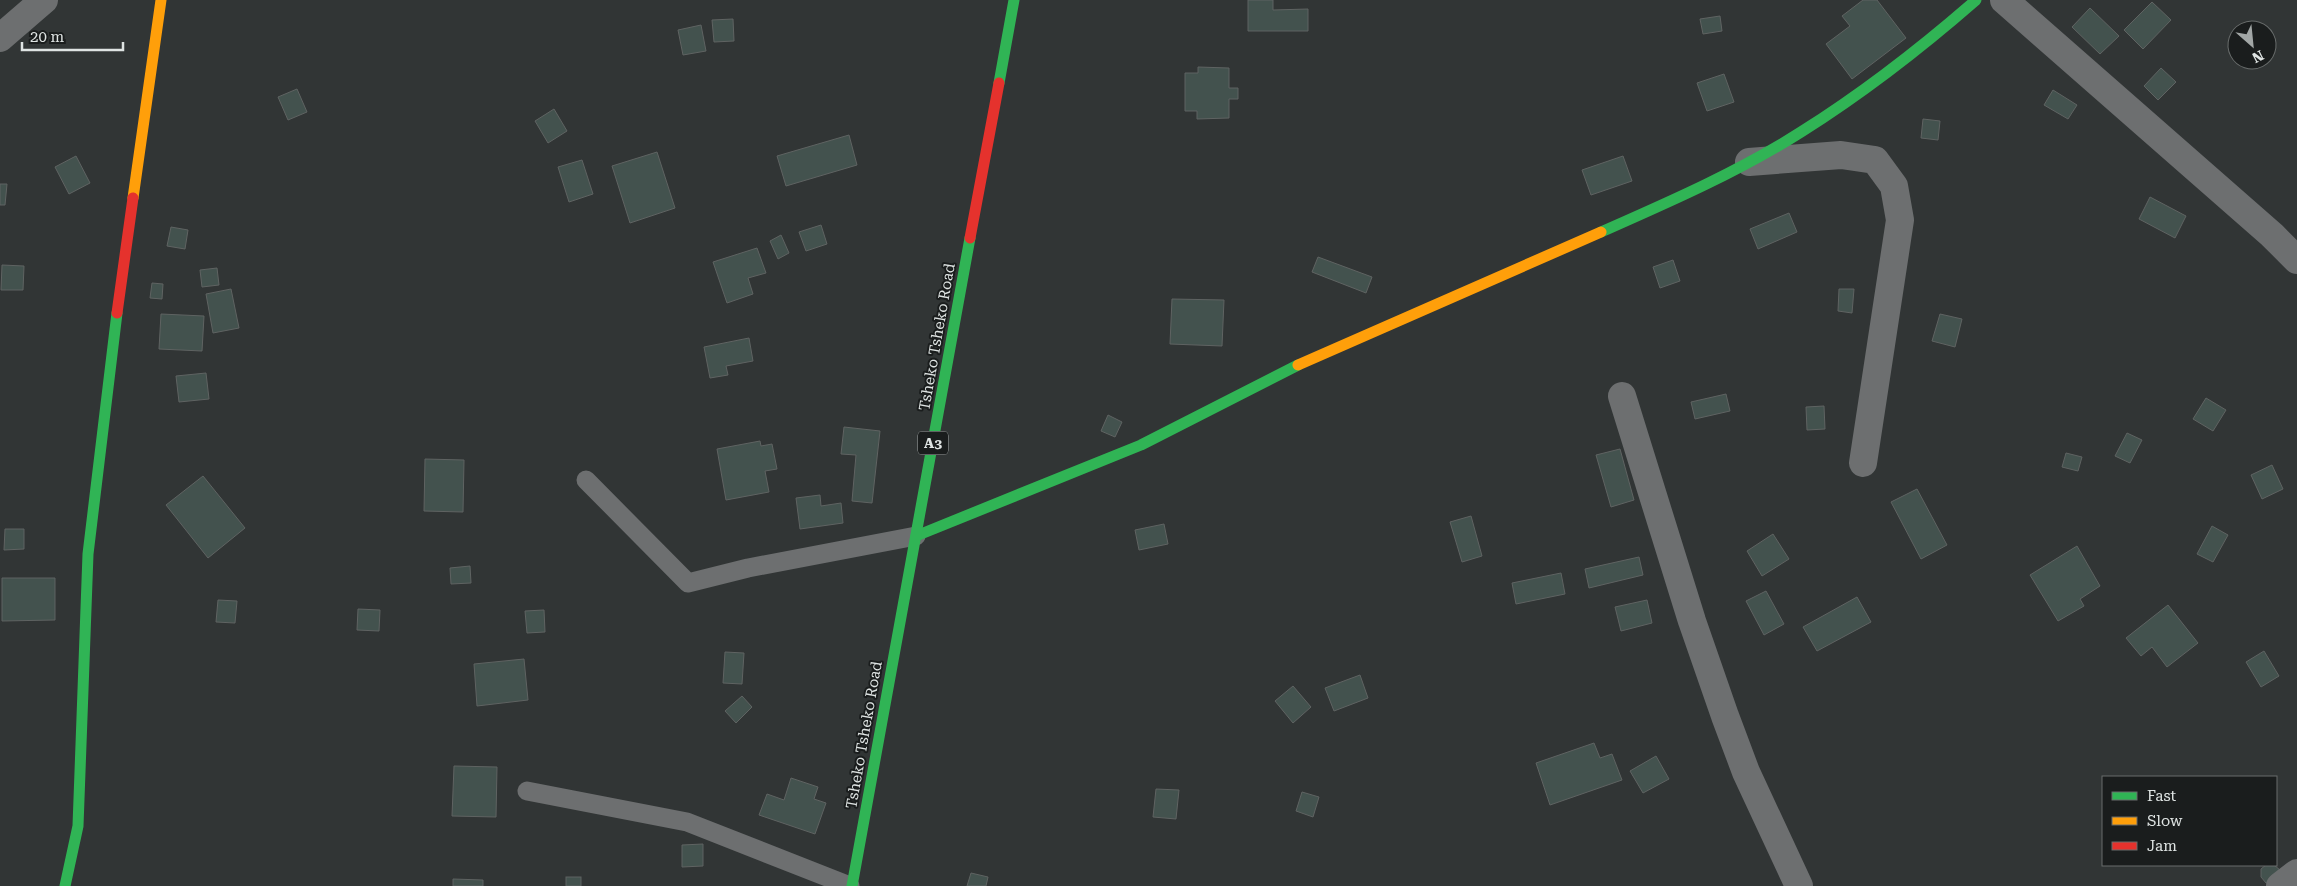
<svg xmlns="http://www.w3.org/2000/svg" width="2297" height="886" font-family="'Roboto Serif',serif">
<rect width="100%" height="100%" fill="#313535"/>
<g fill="#43524e" stroke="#5f6362">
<polygon points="1248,0 1273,0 1273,10 1308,9 1308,31 1248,31"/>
<polygon points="1863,0 1877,0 1906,38 1852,79 1826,44 1850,26 1842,16"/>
<polygon points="2152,2 2171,20 2143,49 2124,30"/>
<polygon points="2090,8 2119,36 2100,54 2072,27"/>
<polygon points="1720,16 1722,31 1703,34 1700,19"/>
<polygon points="733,19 734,41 714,42 712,20"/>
<polygon points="701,25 706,51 683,55 678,30"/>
<polygon points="1198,67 1229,68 1229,88 1238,88 1238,99 1229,99 1229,118 1197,119 1197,111 1185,111 1185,73 1198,73"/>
<polygon points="2161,68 2176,82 2158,100 2144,86"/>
<polygon points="1724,74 1734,102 1707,111 1697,83"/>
<polygon points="297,89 307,112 288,120 278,97"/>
<polygon points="2053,90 2077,105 2068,119 2044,105"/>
<polygon points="554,109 567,131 548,143 535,121"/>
<polygon points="1923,119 1940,121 1938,140 1921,138"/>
<polygon points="849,135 857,165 786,186 777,156"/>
<polygon points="657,152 675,208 630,223 612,166"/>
<polygon points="76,156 90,183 69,194 55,167"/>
<polygon points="1623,156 1632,181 1591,195 1582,170"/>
<polygon points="582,160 593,194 569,202 558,167"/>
<polygon points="0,184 7,184 5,205 0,205"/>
<polygon points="2150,197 2186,216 2175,238 2139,219"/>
<polygon points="1789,213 1797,232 1758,249 1750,229"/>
<polygon points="821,225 827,244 806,251 799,232"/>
<polygon points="171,227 188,230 185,249 167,246"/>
<polygon points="781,235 789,253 778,259 770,241"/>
<polygon points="757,248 766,273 748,278 753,294 727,303 713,262"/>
<polygon points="1318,257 1372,277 1366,293 1312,272"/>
<polygon points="1673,260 1680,281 1660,288 1653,267"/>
<polygon points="2,265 24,266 23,290 1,290"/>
<polygon points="217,268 219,285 202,287 200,270"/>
<polygon points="152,283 163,284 162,299 150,298"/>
<polygon points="231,289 239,328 213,333 206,294"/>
<polygon points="1839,289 1854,289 1852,313 1838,311"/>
<polygon points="1172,299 1224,300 1222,346 1170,344"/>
<polygon points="161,314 204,316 202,351 159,349"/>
<polygon points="1940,314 1962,319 1955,347 1932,341"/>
<polygon points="749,338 753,361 726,366 728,375 710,378 704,347"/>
<polygon points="206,373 209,399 179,402 176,376"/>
<polygon points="1726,394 1730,411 1695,419 1691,402"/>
<polygon points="2206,398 2226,410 2213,431 2193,419"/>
<polygon points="1824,406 1825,429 1807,430 1806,407"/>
<polygon points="1108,415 1122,422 1115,437 1101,431"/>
<polygon points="844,427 880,431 872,503 852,501 856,455 841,454"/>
<polygon points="2127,433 2142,440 2130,463 2115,456"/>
<polygon points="760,441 761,446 772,444 777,469 765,471 769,492 726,500 717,449"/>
<polygon points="1620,449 1634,500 1611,507 1596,455"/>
<polygon points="2066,453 2082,457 2078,471 2062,467"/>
<polygon points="425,459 464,460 463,512 424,511"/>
<polygon points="2272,465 2283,489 2262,499 2251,475"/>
<polygon points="203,476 245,528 208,558 166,505"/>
<polygon points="1917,489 1947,545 1921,559 1891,502"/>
<polygon points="820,495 821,506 841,503 843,523 800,529 796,498"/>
<polygon points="1471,516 1482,556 1462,562 1450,522"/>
<polygon points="1164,524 1168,544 1139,550 1135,530"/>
<polygon points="2212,526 2228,535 2213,562 2197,554"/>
<polygon points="5,529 24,529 24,549 4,550"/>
<polygon points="1773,534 1789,559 1762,576 1747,551"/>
<polygon points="2077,546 2100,586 2080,599 2084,606 2058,621 2030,575"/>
<polygon points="1639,557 1643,575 1589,588 1585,569"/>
<polygon points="470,566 471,583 451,584 450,568"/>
<polygon points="1561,573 1565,594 1516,604 1512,583"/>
<polygon points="2,578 55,578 55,620 2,621"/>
<polygon points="1766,591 1784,624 1764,635 1746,601"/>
<polygon points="1857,597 1871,622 1817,651 1803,627"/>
<polygon points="218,600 237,601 235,623 216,622"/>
<polygon points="1647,600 1652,623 1621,631 1615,607"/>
<polygon points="2168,605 2198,643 2167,667 2152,647 2141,656 2126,638"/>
<polygon points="358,609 380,610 379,631 357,630"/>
<polygon points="544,610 545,632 527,633 525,611"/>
<polygon points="2264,651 2279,676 2261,687 2246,662"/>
<polygon points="725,652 744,653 742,684 723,683"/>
<polygon points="524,659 528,700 477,706 474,664"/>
<polygon points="1360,675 1368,698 1334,711 1325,688"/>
<polygon points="1293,686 1311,707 1293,723 1275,701"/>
<polygon points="742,696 752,707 736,723 725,711"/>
<polygon points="1594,743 1600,758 1612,754 1622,780 1550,805 1536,763"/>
<polygon points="1656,756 1669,779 1643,793 1630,771"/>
<polygon points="454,766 497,767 496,817 452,816"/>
<polygon points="791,778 818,787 814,799 826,803 815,834 759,815 767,794 784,800"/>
<polygon points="1156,789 1179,790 1176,819 1153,817"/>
<polygon points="1302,792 1319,797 1313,817 1296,811"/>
<polygon points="703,844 703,866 682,867 682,845"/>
<polygon points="2266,865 2274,865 2280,870 2269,883 2266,883 2261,877 2261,869"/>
<polygon points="971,873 988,877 986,886 967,886"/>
<rect x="566" y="877" width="15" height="9"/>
<polygon points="453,879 483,880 483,886 453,886"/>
</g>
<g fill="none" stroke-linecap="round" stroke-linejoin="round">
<g stroke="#6d6f70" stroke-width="19">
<polyline points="586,480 688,583 748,568 916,536"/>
<polyline points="527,791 687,822 850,886"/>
</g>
<g stroke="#6d6f70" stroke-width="28">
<polyline points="2004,0 2272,235 2297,260"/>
<polyline points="0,38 44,0"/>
<polyline points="1749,162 1841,155 1875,160 1894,186 1900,220 1863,463"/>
<polyline points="1622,396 1692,621 1725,716 1746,772 1799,886"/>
<polyline points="2280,886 2297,873"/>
</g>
<g stroke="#30b455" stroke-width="11">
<polyline points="999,83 1014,0"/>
<path d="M1601 232C1669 202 1738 172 1801 132 1863 93 1921 48 1976 0"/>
<polyline points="916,536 1141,445 1298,365"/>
<polyline points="65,886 78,826 88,554 117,313"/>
<polyline points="852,886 970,238"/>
</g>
<g stroke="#ff9f0a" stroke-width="11">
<polyline points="133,198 161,0"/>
<polyline points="1298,365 1601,232"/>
</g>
<g stroke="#e5322d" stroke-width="11">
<polyline points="970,238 999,83"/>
<polyline points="117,313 133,198"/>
</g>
</g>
<g text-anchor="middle" stroke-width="4" stroke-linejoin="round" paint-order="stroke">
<rect fill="#1a1d1d" stroke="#a4a8a8" stroke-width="1" x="918" y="431.5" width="30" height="23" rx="4"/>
<g font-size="14" font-weight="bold" fill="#dfe4e3">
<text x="933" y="448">A3</text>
</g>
<g font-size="15" fill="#dfe4e3" stroke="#1a1d1d">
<text transform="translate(937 337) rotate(-80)" y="5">Tsheko Tsheko Road</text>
<text transform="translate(864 735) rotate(-80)" y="5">Tsheko Tsheko Road</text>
</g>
</g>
<rect x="2102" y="776" width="175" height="90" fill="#1a1d1d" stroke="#696d6c"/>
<rect x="2112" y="792" width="25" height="8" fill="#30b455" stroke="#696d6c"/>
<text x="2147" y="801" font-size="15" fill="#dfe4e3">Fast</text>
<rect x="2112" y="817" width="25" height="8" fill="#ff9f0a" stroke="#696d6c"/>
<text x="2147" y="826" font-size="15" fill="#dfe4e3">Slow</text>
<rect x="2112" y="842" width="25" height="8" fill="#e5322d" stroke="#696d6c"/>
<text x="2147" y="851" font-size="15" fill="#dfe4e3">Jam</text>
<g transform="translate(2252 45) rotate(153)"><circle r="24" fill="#1a1d1d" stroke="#696d6c"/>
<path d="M0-4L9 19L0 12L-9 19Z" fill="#a2a7a6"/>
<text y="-8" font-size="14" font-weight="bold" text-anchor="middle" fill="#dfe4e3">N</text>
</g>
<path d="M22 42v8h101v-8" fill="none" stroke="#dfe4e3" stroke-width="2.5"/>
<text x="30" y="42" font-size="15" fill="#dfe4e3" stroke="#1a1d1d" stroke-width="4" paint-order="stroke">20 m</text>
</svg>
